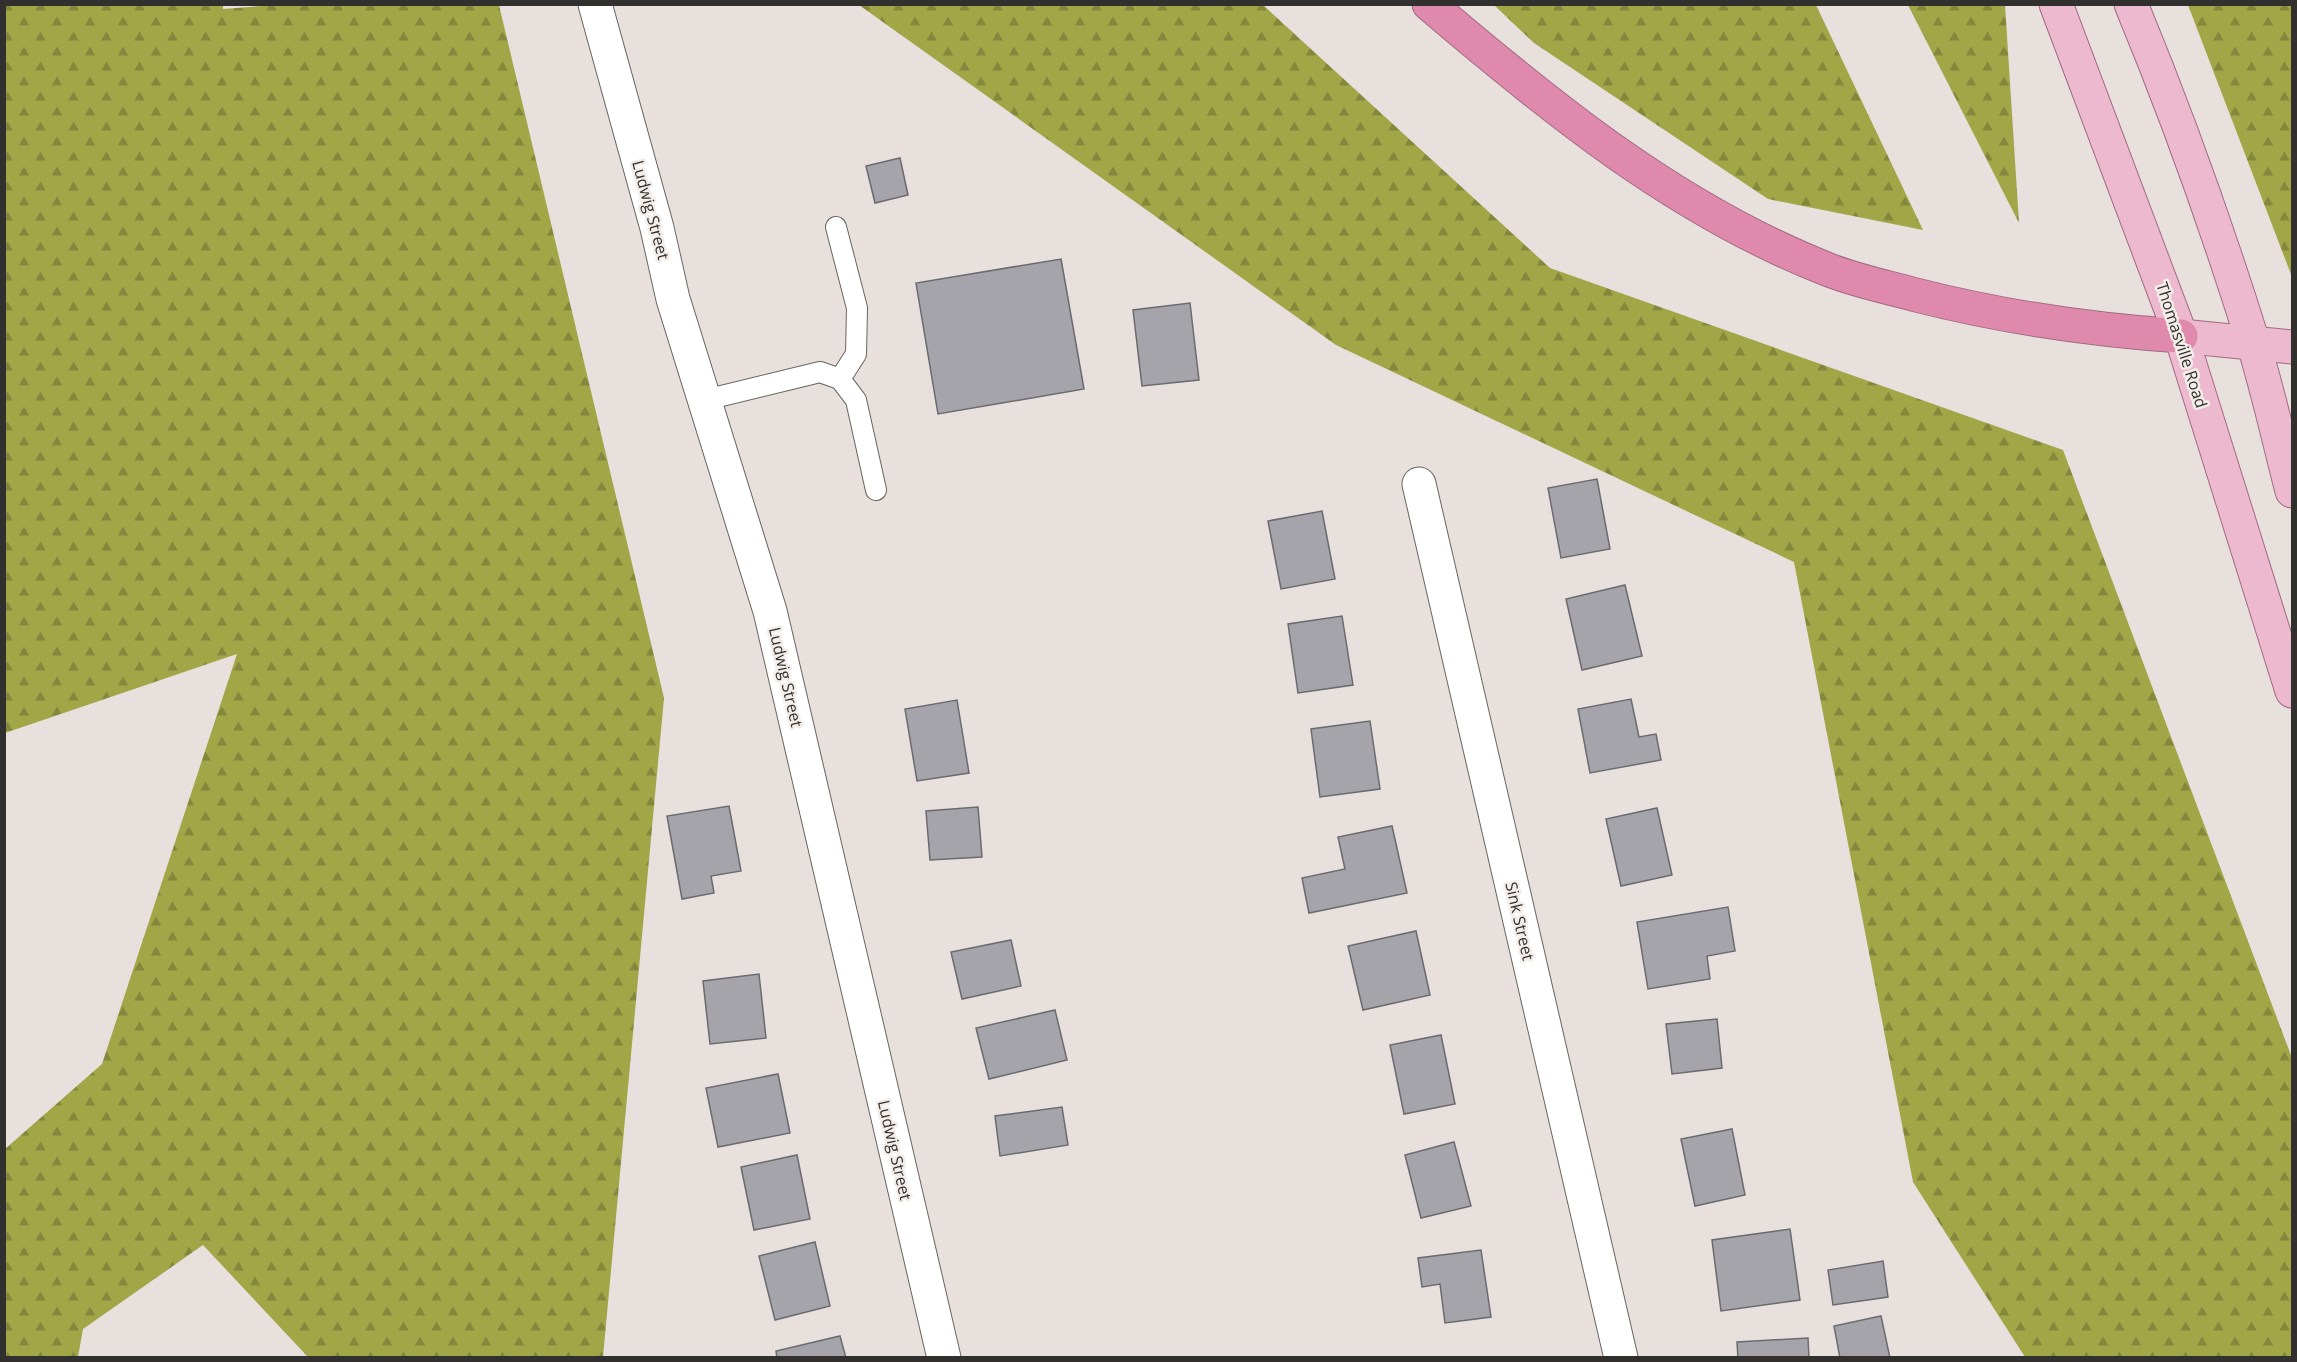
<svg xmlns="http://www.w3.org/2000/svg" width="2297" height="1362" font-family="'Open Sans',sans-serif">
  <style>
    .forest { fill: url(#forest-firs) }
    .building { fill: #a5a4aa; stroke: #6b6a6f; stroke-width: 1.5 }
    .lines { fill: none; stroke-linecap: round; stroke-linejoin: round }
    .service-casing { stroke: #696461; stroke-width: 22 }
    .minor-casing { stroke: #696461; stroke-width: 35 }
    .primary-casing { stroke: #a26a81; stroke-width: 35 }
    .motorway-casing { stroke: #a26a81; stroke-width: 35 }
    .service { stroke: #fff; stroke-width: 20 }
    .minor { stroke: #fff; stroke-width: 33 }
    .primary { stroke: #ecb9ce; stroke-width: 33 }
    .motorway { stroke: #df8aad; stroke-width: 33 }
    .labels { text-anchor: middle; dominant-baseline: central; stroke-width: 5; stroke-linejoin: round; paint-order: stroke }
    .street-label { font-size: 16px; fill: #32302e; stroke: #f4eeea }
  </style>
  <defs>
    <pattern id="forest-firs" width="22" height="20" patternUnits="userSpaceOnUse" patternTransform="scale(1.5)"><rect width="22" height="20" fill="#a1a647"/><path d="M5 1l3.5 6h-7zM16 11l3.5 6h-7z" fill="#84883c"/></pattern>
  </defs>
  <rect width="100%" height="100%" fill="#e7e0dd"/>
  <!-- forest -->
  <g class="forest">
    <path d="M 286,4 L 499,5 L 664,698 L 603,1357 L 308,1357 L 203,1245 L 83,1329 L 78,1357 L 5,1357 L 5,1149 L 102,1064 L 237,654 L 5,733 L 5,5 L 223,5 L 223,9 Z"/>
    <path d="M 859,5 L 1263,5 L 1550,268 L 2063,450 L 2292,1058 L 2292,1357 L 2025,1357 L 1913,1182 L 1794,562 L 1336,345 Z"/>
    <path d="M 1494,5 L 1816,5 L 1923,230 L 1768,199 L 1534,43 Z"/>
    <path d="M 1908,5 L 2005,5 L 2019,223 Z"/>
    <path d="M 2188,5 L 2292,5 L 2292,277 Z"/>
  </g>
  <!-- building -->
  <g class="building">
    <path d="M 900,158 L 908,195 L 875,203 L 866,166 Z"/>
    <path d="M 1061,259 L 1084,389 L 938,414 L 916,283 Z"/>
    <path d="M 1190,303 L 1199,380 L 1142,386 L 1133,310 Z"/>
    <path d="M 1597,479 L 1610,549 L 1561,558 L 1548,488 Z"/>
    <path d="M 1322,511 L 1335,579 L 1281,589 L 1268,521 Z"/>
    <path d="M 1625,585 L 1642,656 L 1582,670 L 1566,599 Z"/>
    <path d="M 1342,616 L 1353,685 L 1298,693 L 1288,624 Z"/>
    <path d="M 1631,699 L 1639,737 L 1656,734 L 1661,760 L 1590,773 L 1578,709 Z"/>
    <path d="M 957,700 L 969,773 L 917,781 L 905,709 Z"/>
    <path d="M 1370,721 L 1380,789 L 1320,797 L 1311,729 Z"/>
    <path d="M 729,806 L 741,871 L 711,876 L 714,893 L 682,899 L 667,816 Z"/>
    <path d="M 978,807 L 982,857 L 930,860 L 926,811 Z"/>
    <path d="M 1657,808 L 1672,875 L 1621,886 L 1606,819 Z"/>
    <path d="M 1392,826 L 1407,893 L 1309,913 L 1302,878 L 1345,869 L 1338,837 Z"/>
    <path d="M 1728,907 L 1735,951 L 1707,956 L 1710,979 L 1648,989 L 1637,922 Z"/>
    <path d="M 1416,931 L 1430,995 L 1363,1010 L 1348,946 Z"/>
    <path d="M 1011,940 L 1021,986 L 962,999 L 951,952 Z"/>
    <path d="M 759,974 L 766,1038 L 710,1044 L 703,981 Z"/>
    <path d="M 1055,1010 L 1067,1060 L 989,1079 L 976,1028 Z"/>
    <path d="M 1717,1019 L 1722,1068 L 1672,1074 L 1666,1024 Z"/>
    <path d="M 1441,1035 L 1455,1104 L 1404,1114 L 1390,1045 Z"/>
    <path d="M 778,1074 L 790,1133 L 718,1147 L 706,1088 Z"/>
    <path d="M 1062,1107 L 1068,1145 L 1000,1156 L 995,1116 Z"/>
    <path d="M 1732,1129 L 1745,1195 L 1695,1206 L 1681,1139 Z"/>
    <path d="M 1454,1142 L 1471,1206 L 1421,1218 L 1405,1155 Z"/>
    <path d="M 797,1155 L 810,1219 L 754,1230 L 741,1167 Z"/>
    <path d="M 1790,1229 L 1800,1300 L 1721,1311 L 1712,1240 Z"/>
    <path d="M 815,1242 L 830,1306 L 775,1320 L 759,1256 Z"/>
    <path d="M 1481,1250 L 1491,1317 L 1445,1323 L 1440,1284 L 1422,1287 L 1418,1258 Z"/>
    <path d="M 1883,1261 L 1888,1297 L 1833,1305 L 1828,1270 Z"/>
    <path d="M 1881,1316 L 1890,1358 L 1840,1358 L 1834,1326 Z"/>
    <path d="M 840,1336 L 846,1358 L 777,1358 L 776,1351 Z"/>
    <path d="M 1808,1338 L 1809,1358 L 1738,1358 L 1737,1342 Z"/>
  </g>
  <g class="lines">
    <defs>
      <g id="service">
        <path d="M 836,227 L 857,308 L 856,354 L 840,379"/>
        <path d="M 705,400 L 820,372 L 840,379 L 856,400 L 876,490"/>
      </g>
      <g id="minor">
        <path d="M 595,4 L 657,228 L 673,299 L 770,611 L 944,1358"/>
        <path d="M 1419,484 L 1621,1358"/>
      </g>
      <g id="primary">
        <path d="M 2056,4 L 2181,336 L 2292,691"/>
        <path d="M 2131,4 C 2177,115 2217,227 2253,342 C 2268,391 2279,441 2292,491"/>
        <path d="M 2181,336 L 2292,347"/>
      </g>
      <path id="motorway" d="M 1429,4 C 1551,108 1678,211 1829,270 C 1857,281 1887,287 1916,295 C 2003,317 2091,330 2181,336"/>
    </defs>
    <!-- service casing -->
    <use href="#service" class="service-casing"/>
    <!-- minor casing -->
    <use href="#minor" class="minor-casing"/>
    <!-- primary casing -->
    <use href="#primary" class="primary-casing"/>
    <!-- motorway casing -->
    <use href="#motorway" class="motorway-casing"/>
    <!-- service -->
    <use href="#service" class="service"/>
    <!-- minor -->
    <use href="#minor" class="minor"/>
    <!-- primary -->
    <use href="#primary" class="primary"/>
    <!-- motorway -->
    <use href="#motorway" class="motorway"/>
  </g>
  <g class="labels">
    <!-- street labels -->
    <g class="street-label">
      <text transform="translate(651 210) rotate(75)">Ludwig Street</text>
      <text transform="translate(2182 345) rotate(72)">Thomasville Road</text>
      <text transform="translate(786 677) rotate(77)">Ludwig Street</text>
      <text transform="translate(1520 921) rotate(77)">Sink Street</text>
      <text transform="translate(895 1150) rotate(77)">Ludwig Street</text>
    </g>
  </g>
  <!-- border -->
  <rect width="2297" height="1362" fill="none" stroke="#32302e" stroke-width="12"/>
</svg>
